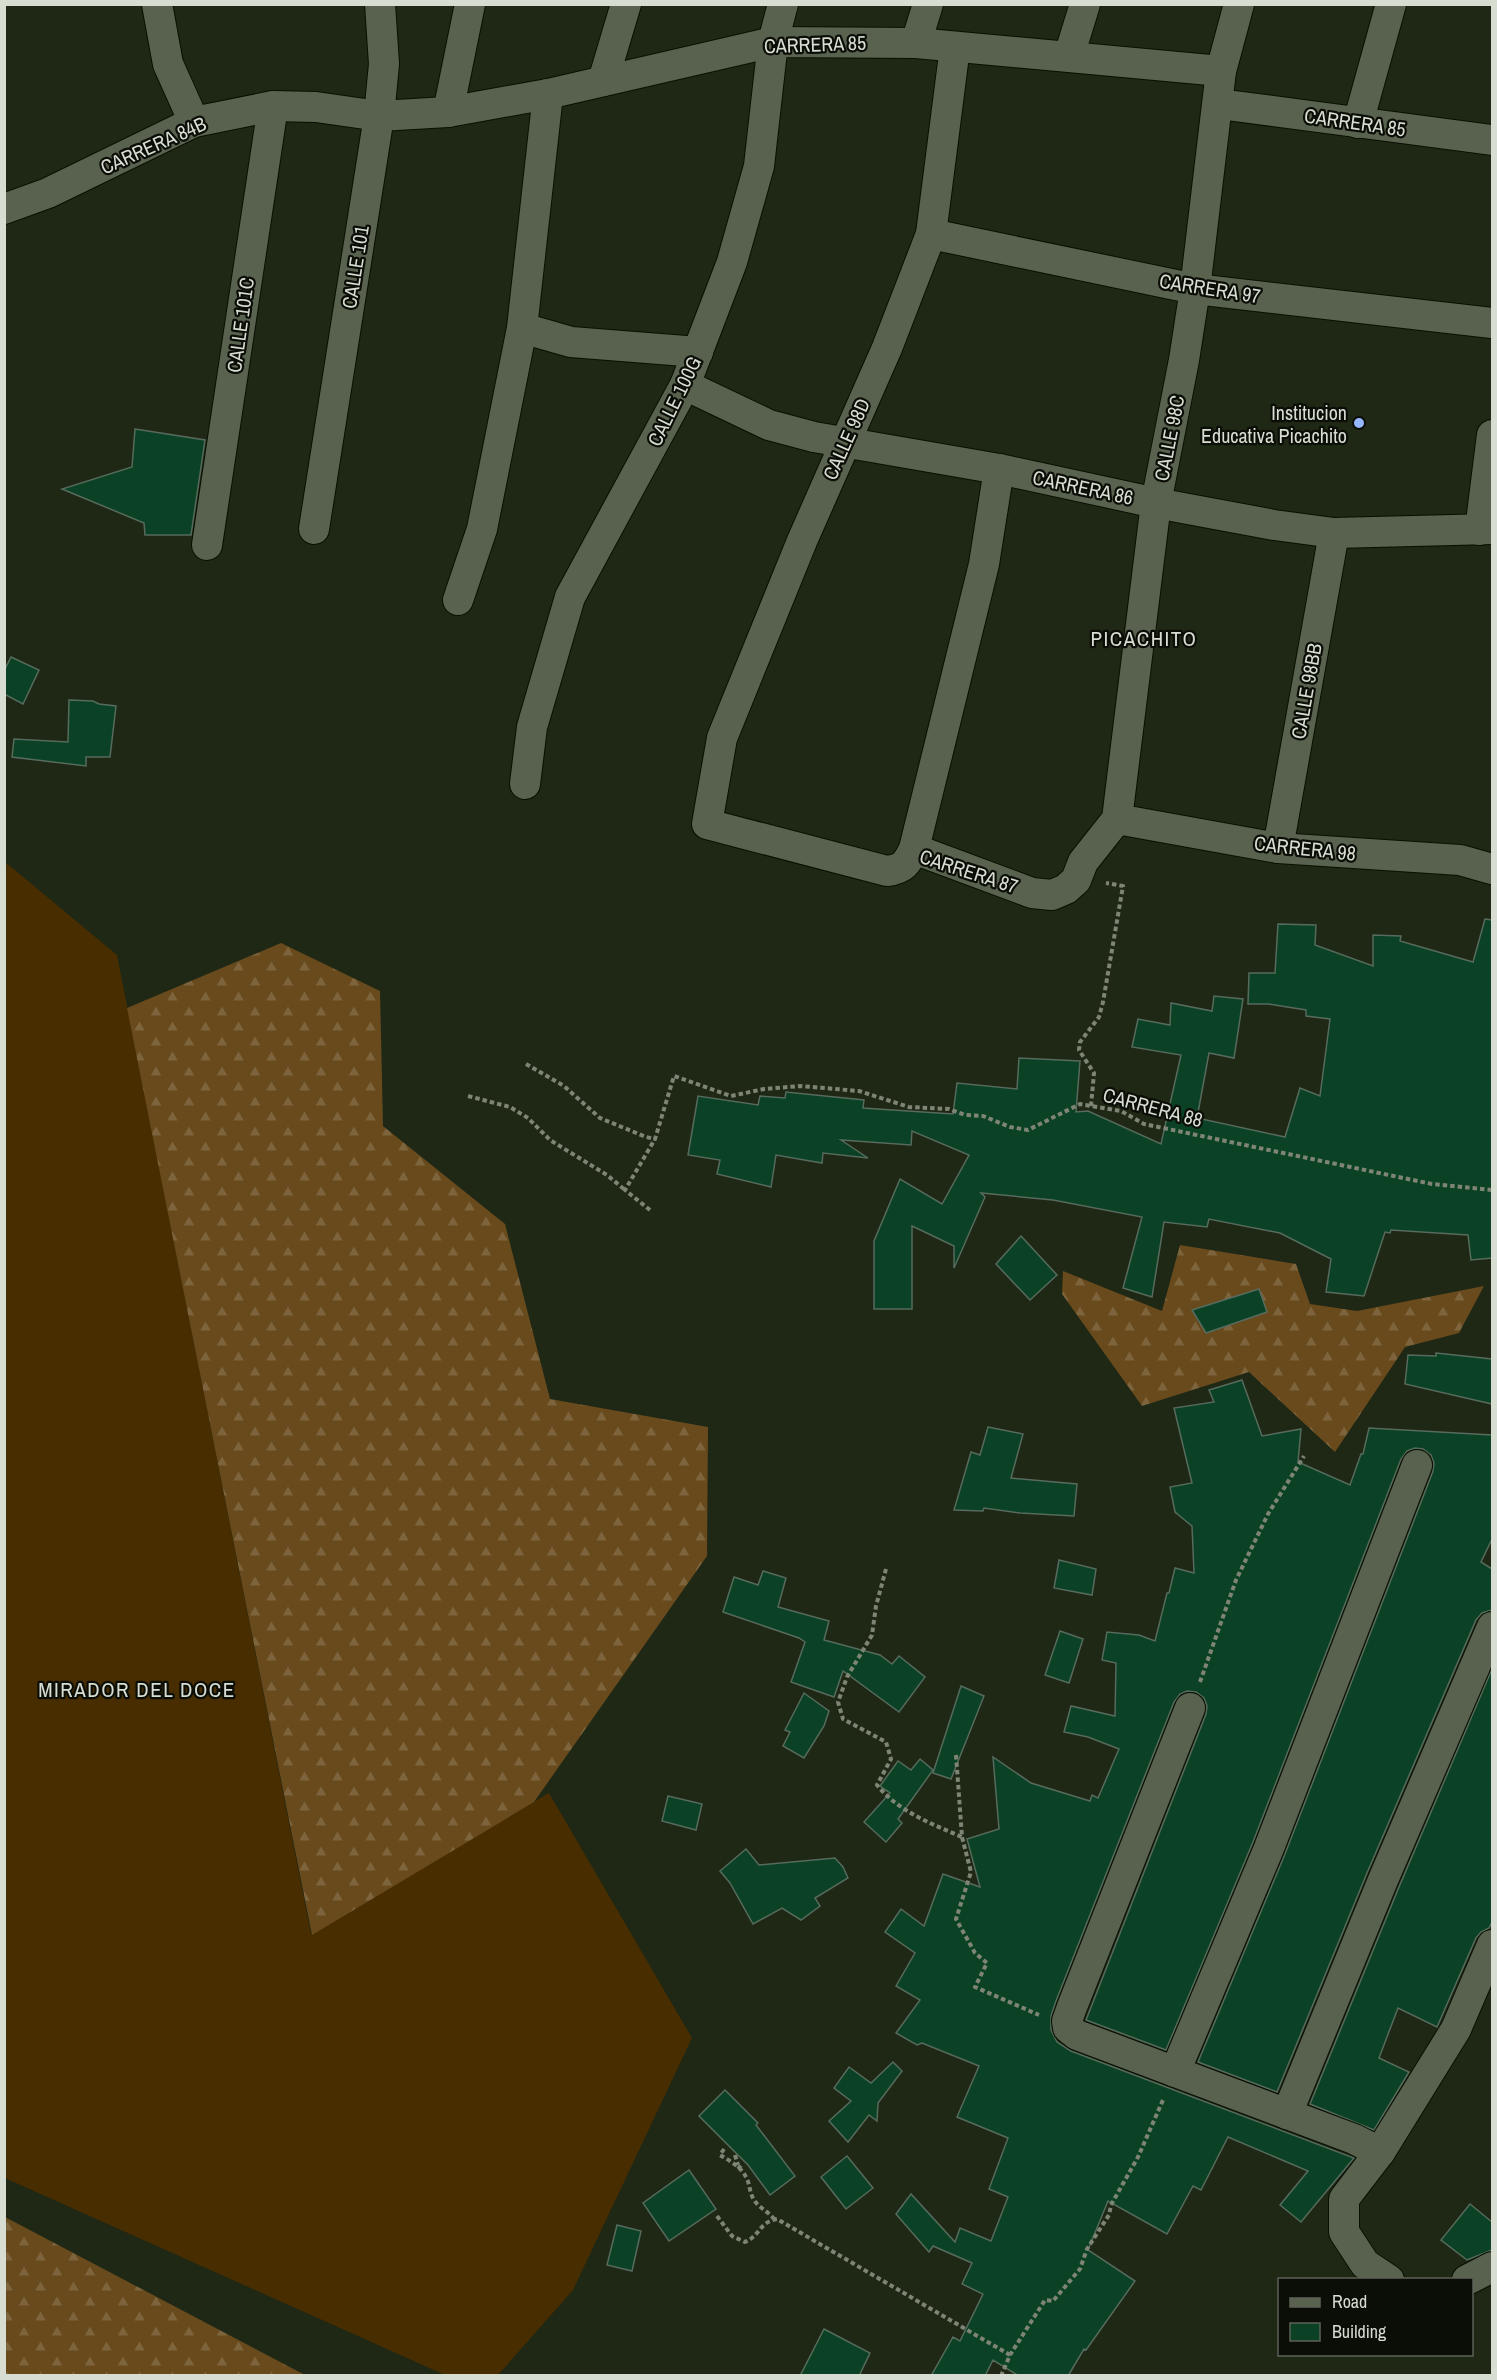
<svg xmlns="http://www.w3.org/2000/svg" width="1497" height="2380" font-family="'Archivo Narrow',sans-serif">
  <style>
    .grass { fill: #482d00 }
    .forest { fill: url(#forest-firs) }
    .building { fill: #0b4125; stroke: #566b5d; stroke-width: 1.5 }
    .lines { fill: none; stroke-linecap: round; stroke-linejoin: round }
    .minor-casing { stroke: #091002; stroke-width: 32 }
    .path { stroke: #7e8576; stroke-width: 4; stroke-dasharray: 4.5 3; stroke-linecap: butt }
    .minor { stroke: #59624e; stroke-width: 30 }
    .poi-dot { fill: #95b7fd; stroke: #0b0e07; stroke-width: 2 }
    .labels { text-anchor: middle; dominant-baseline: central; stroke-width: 4.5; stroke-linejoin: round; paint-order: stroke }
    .street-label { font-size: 20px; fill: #d7ddd1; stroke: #0b0e07 }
    .poi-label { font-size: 20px; fill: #d7ddd1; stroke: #0b0e07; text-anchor: end }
    .neighbourhood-label { font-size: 21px; letter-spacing: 1.5px; fill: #d7ddd1; stroke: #0b0e07 }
  </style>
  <defs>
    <pattern id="forest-firs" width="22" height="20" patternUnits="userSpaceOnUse" patternTransform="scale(1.5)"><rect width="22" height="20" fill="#684a1c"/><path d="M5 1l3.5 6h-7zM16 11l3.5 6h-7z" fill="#7d643c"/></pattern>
  </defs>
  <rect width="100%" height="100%" fill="#1f2715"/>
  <!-- grass -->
  <path class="grass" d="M 4,861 L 117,955 L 311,1934 L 549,1793 L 692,2038 L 573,2290 L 498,2375 L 445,2375 L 7,2179 L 5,2175 Z"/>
  <!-- forest -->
  <g class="forest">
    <path d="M 281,943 L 380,991 L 383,1126 L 505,1224 L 550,1399 L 708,1427 L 707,1556 L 534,1802 L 312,1935 L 127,1008 Z"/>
    <path d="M 1180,1245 L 1296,1264 L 1310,1304 L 1357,1311 L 1484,1286 L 1459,1333 L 1405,1347 L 1335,1452 L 1249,1372 L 1142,1406 L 1062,1294 L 1063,1271 L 1162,1311 Z"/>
    <path d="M 4,2217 L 5,2217 L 305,2375 L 5,2375 Z"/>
  </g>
  <!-- building -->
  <g class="building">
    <path d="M 135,429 L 205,440 L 191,535 L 145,535 L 144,523 L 62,489 L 132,467 Z"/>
    <path d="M 11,657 L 39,670 L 23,704 L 4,694 L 4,671 Z"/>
    <path d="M 69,700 L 93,701 L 99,704 L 116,706 L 110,757 L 86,757 L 86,766 L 12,757 L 14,739 L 68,742 Z"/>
    <path d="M 1485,919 L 1492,920 L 1492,1258 L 1471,1260 L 1468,1235 L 1391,1230 L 1390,1233 L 1385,1232 L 1364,1296 L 1326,1292 L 1331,1259 L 1280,1233 L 1209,1219 L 1207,1227 L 1164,1222 L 1152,1297 L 1123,1288 L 1142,1217 L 1053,1200 L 981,1193 L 985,1197 L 954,1268 L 954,1246 L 912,1226 L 912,1309 L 874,1309 L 874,1241 L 900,1179 L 942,1204 L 969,1155 L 912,1131 L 911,1145 L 841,1140 L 868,1158 L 823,1153 L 822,1163 L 776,1155 L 771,1187 L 717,1174 L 720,1160 L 688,1155 L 698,1096 L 758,1105 L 760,1096 L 785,1098 L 786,1092 L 864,1100 L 863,1108 L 953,1114 L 957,1083 L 1017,1089 L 1019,1058 L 1080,1061 L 1076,1112 L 1088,1111 L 1161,1144 L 1181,1055 L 1132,1047 L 1138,1019 L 1170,1025 L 1171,1003 L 1212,1011 L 1214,996 L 1243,999 L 1234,1058 L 1209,1053 L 1197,1118 L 1285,1137 L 1300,1088 L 1320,1096 L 1330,1019 L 1306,1016 L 1306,1010 L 1268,1004 L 1248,1004 L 1249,973 L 1275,973 L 1278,924 L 1316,925 L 1315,945 L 1373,966 L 1373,935 L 1401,936 L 1400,941 L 1473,962 Z"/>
    <path d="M 1021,1236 L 1057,1275 L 1030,1300 L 996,1264 Z"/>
    <path d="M 1259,1289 L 1267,1312 L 1206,1333 L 1192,1310 Z"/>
    <path d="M 1436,1353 L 1492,1359 L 1492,1404 L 1405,1384 L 1408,1355 L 1436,1356 Z"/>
    <path d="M 1242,1380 L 1262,1436 L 1301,1429 L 1298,1462 L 1350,1485 L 1361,1454 L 1363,1454 L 1369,1428 L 1492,1435 L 1492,1539 L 1481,1562 L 1492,1569 L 1492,1610 L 1482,1613 L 1476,1620 L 1367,1873 L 1277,2092 L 1198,2062 L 1285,1854 L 1433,1471 L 1434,1463 L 1431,1455 L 1423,1449 L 1415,1448 L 1407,1451 L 1401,1459 L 1253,1842 L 1166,2050 L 1086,2020 L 1206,1714 L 1207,1706 L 1204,1698 L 1196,1692 L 1187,1691 L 1180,1694 L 1174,1702 L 1056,2001 L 1051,2016 L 1051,2030 L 1057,2042 L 1071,2051 L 1354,2158 L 1301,2222 L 1280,2205 L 1308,2171 L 1228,2137 L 1201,2190 L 1193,2186 L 1167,2234 L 1108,2201 L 1088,2250 L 1135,2281 L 1086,2350 L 1084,2349 L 1068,2376 L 1019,2376 L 993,2360 L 985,2376 L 931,2376 L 953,2337 L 960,2341 L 983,2294 L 962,2284 L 972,2263 L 933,2246 L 929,2252 L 896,2214 L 911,2194 L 955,2242 L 960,2228 L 991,2241 L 1008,2197 L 989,2189 L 1008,2138 L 957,2117 L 979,2066 L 922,2043 L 917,2045 L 896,2033 L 920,2000 L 896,1986 L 915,1953 L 885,1932 L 901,1909 L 924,1926 L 943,1874 L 980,1887 L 967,1839 L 999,1829 L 993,1757 L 1031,1783 L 1090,1801 L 1092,1795 L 1098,1798 L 1119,1749 L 1088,1737 L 1064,1732 L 1071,1706 L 1115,1716 L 1116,1663 L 1102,1660 L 1107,1632 L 1139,1635 L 1155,1641 L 1167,1593 L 1169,1593 L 1175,1568 L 1194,1573 L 1192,1526 L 1175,1512 L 1170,1487 L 1192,1483 L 1174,1408 L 1214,1402 L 1209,1390 Z"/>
    <path d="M 988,1427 L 1023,1434 L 1011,1478 L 1077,1484 L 1074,1516 L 1020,1513 L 984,1508 L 983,1511 L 954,1510 L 971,1452 L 980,1455 Z"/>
    <path d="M 1059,1560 L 1096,1569 L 1092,1595 L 1054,1588 Z"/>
    <path d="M 763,1571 L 786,1578 L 778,1607 L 829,1621 L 824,1640 L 880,1655 L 892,1664 L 899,1656 L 925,1677 L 899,1712 L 843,1671 L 834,1697 L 791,1682 L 805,1642 L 799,1638 L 723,1612 L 734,1577 L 758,1585 Z"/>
    <path d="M 1060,1631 L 1083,1639 L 1069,1683 L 1045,1675 Z"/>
    <path d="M 1492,1669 L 1492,1922 L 1489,1928 L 1481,1932 L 1476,1938 L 1437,2027 L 1398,2008 L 1379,2058 L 1409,2072 L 1374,2130 L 1310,2104 L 1399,1887 Z"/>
    <path d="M 961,1686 L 984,1696 L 951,1779 L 933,1773 Z"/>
    <path d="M 804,1693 L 829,1711 L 824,1726 L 804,1758 L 783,1746 L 790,1732 L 785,1730 Z"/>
    <path d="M 920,1759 L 933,1770 L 898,1819 L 902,1823 L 886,1842 L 864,1822 L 890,1793 L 880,1786 L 898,1761 L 911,1770 Z"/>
    <path d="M 668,1796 L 702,1804 L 696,1830 L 662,1821 Z"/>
    <path d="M 746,1849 L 759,1865 L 835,1858 L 843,1867 L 848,1878 L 815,1898 L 820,1906 L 801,1920 L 782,1908 L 753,1924 L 730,1883 L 720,1871 Z"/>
    <path d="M 893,2062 L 902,2071 L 878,2103 L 877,2121 L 869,2115 L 848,2142 L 829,2121 L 851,2101 L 834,2088 L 849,2067 L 871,2083 Z"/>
    <path d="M 725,2090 L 758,2123 L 756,2125 L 795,2176 L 770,2195 L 748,2165 L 699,2116 Z"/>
    <path d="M 847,2156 L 873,2188 L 846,2209 L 821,2177 Z"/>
    <path d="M 689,2170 L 716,2209 L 669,2241 L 643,2203 Z"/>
    <path d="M 1470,2204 L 1492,2222 L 1492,2250 L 1467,2260 L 1441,2240 Z"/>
    <path d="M 617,2225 L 641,2231 L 632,2271 L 607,2265 Z"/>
    <path d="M 824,2329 L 870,2353 L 859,2376 L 800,2376 Z"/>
  </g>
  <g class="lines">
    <defs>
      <g id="minor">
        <path d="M 157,4 L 168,64 L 194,122"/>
        <path d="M 916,43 L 928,4"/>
        <path d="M 955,47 L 931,234 L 887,348 L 802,541 L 722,738 L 707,824 L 887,871 C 904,869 907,863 914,849 L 1032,893 L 1052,895 L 1066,889 L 1076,880 L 1083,862 L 1117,819 L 1156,503 L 1184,360 L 1195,289 L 1221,71 L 1239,4"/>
        <path d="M 1069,56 L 1085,4"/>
        <path d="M 603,81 L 626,4"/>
        <path d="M 1219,104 L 1492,140"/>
        <path d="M 448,112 L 470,4"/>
        <path d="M 1358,123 L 1391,4"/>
        <path d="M 4,209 L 48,193 L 194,122 L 273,106 L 316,107 L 379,116 L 448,112 L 548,94 L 773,42 L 916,43 L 1221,71"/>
        <path d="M 931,234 L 1195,289 L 1492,323"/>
        <path d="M 522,328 L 571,342 L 698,352"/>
        <path d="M 685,385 L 769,425 L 814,437 L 999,469 L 1156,503 L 1274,525 L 1334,533 L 1492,529"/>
        <path d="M 314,529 L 379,116 L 384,64 L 380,4"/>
        <path d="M 1480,530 L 1492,435"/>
        <path d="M 207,545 L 273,106"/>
        <path d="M 458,600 L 482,529 L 522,328 L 548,94"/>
        <path d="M 525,784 L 532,727 L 570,597 L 685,385 L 732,262 L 759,166 L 773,42 L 783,4"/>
        <path d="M 1117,819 L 1278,848 L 1460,860 L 1492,869"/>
        <path d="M 1278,848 L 1334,533"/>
        <path d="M 914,849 L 984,564 L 999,469"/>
        <path d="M 1190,1708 L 1072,2007 L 1067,2021 L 1068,2028 L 1077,2035 L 1354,2139 L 1380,2152 L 1344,2199 L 1344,2232 L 1365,2264 L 1389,2280"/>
        <path d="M 1175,2072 L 1269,1848 L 1417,1465"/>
        <path d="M 1287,2114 L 1383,1880 L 1492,1627"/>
        <path d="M 1380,2152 L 1456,2029 L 1492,1945"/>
        <path d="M 1467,2280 L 1492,2267"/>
      </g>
    </defs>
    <!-- minor casing -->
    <use href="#minor" class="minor-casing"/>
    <!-- path -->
    <g class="path">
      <path d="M 526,1064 L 564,1086 L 600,1118 L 646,1137 L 655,1139 L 674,1076 L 731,1096 L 764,1089 L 800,1086 L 859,1091 L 909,1107 L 949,1109 L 965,1115 L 983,1116 L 1010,1127 L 1028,1130 L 1080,1104 L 1121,1111 L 1144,1124 L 1432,1184 L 1492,1190"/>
      <path d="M 468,1096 L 510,1107 L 528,1118 L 550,1140 L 607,1175 L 625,1190"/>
      <path d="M 1091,1106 L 1094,1073 L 1079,1050 L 1080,1042 L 1099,1017 L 1103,1002 L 1123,886 L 1106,883"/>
      <path d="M 650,1210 L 625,1190 L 655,1139"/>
      <path d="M 886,1569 L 876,1606 L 872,1635 L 847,1677 L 838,1702 L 843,1719 L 886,1742 L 891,1759 L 877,1785 C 899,1812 932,1824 962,1837"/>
      <path d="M 1200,1682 L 1236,1580 L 1268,1514 L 1304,1456"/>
      <path d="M 956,1755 L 962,1837 L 971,1872 L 956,1919 L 975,1953 L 987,1963 L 975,1987 L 1039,2015"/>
      <path d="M 724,2149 L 720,2155 C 729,2160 741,2167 746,2177 C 750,2183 749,2192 754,2200 C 759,2208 768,2211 774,2219"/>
      <path d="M 735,2155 L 738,2165"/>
      <path d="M 738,2169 L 742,2164"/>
      <path d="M 717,2216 L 732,2236 L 745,2242 C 760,2236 759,2222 777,2219 L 1010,2355"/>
      <path d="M 1001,2376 L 1010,2355 L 1045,2300 L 1053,2301 L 1080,2269 L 1087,2249 L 1109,2215 L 1111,2205 L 1138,2157 L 1163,2100"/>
    </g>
    <!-- minor -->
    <use href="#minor" class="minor"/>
  </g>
  <!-- markers -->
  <circle class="poi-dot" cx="1359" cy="423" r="6"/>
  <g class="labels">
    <!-- street labels -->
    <g class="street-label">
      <text transform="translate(815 44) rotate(-2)">CARRERA 85</text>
      <text transform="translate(1355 122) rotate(8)">CARRERA 85</text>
      <text transform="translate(153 145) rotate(-24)">CARRERA 84B</text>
      <text transform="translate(355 267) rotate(-81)">CALLE 101</text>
      <text transform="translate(1210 288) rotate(9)">CARRERA 97</text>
      <text transform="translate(240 325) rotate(-82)">CALLE 101C</text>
      <text transform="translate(674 401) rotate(-64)">CALLE 100G</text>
      <text transform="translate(1169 438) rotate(-79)">CALLE 98C</text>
      <text transform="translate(846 439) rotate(-66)">CALLE 98D</text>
      <text transform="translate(1083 487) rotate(12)">CARRERA 86</text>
      <text transform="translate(1306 691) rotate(-80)">CALLE 98BB</text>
      <text transform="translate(1305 848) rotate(6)">CARRERA 98</text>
      <text transform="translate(969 871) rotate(18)">CARRERA 87</text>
      <text transform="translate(1153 1107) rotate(15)">CARRERA 88</text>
    </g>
    <!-- poi labels -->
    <g class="poi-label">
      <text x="1347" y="412">Institucion<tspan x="1347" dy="23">Educativa Picachito</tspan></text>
    </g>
    <!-- neighbourhood labels -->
    <g class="neighbourhood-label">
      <text x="1144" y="638">PICACHITO</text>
      <text x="137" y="1689">MIRADOR DEL DOCE</text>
    </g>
  </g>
  <!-- border -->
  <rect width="1497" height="2380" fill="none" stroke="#d7ddd1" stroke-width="12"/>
  <!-- legend -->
  <rect x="1278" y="2278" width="195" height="78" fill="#0b0e07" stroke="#5d6158" stroke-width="1.5"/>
  <rect x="1290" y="2298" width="30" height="9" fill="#59624e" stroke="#5d6158" stroke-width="1.5"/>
  <text x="1332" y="2308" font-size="18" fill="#d7ddd1">Road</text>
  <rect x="1290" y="2323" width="30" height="18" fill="#0b4125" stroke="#5d6158" stroke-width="1.5"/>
  <text x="1332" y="2338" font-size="18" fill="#d7ddd1">Building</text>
</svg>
